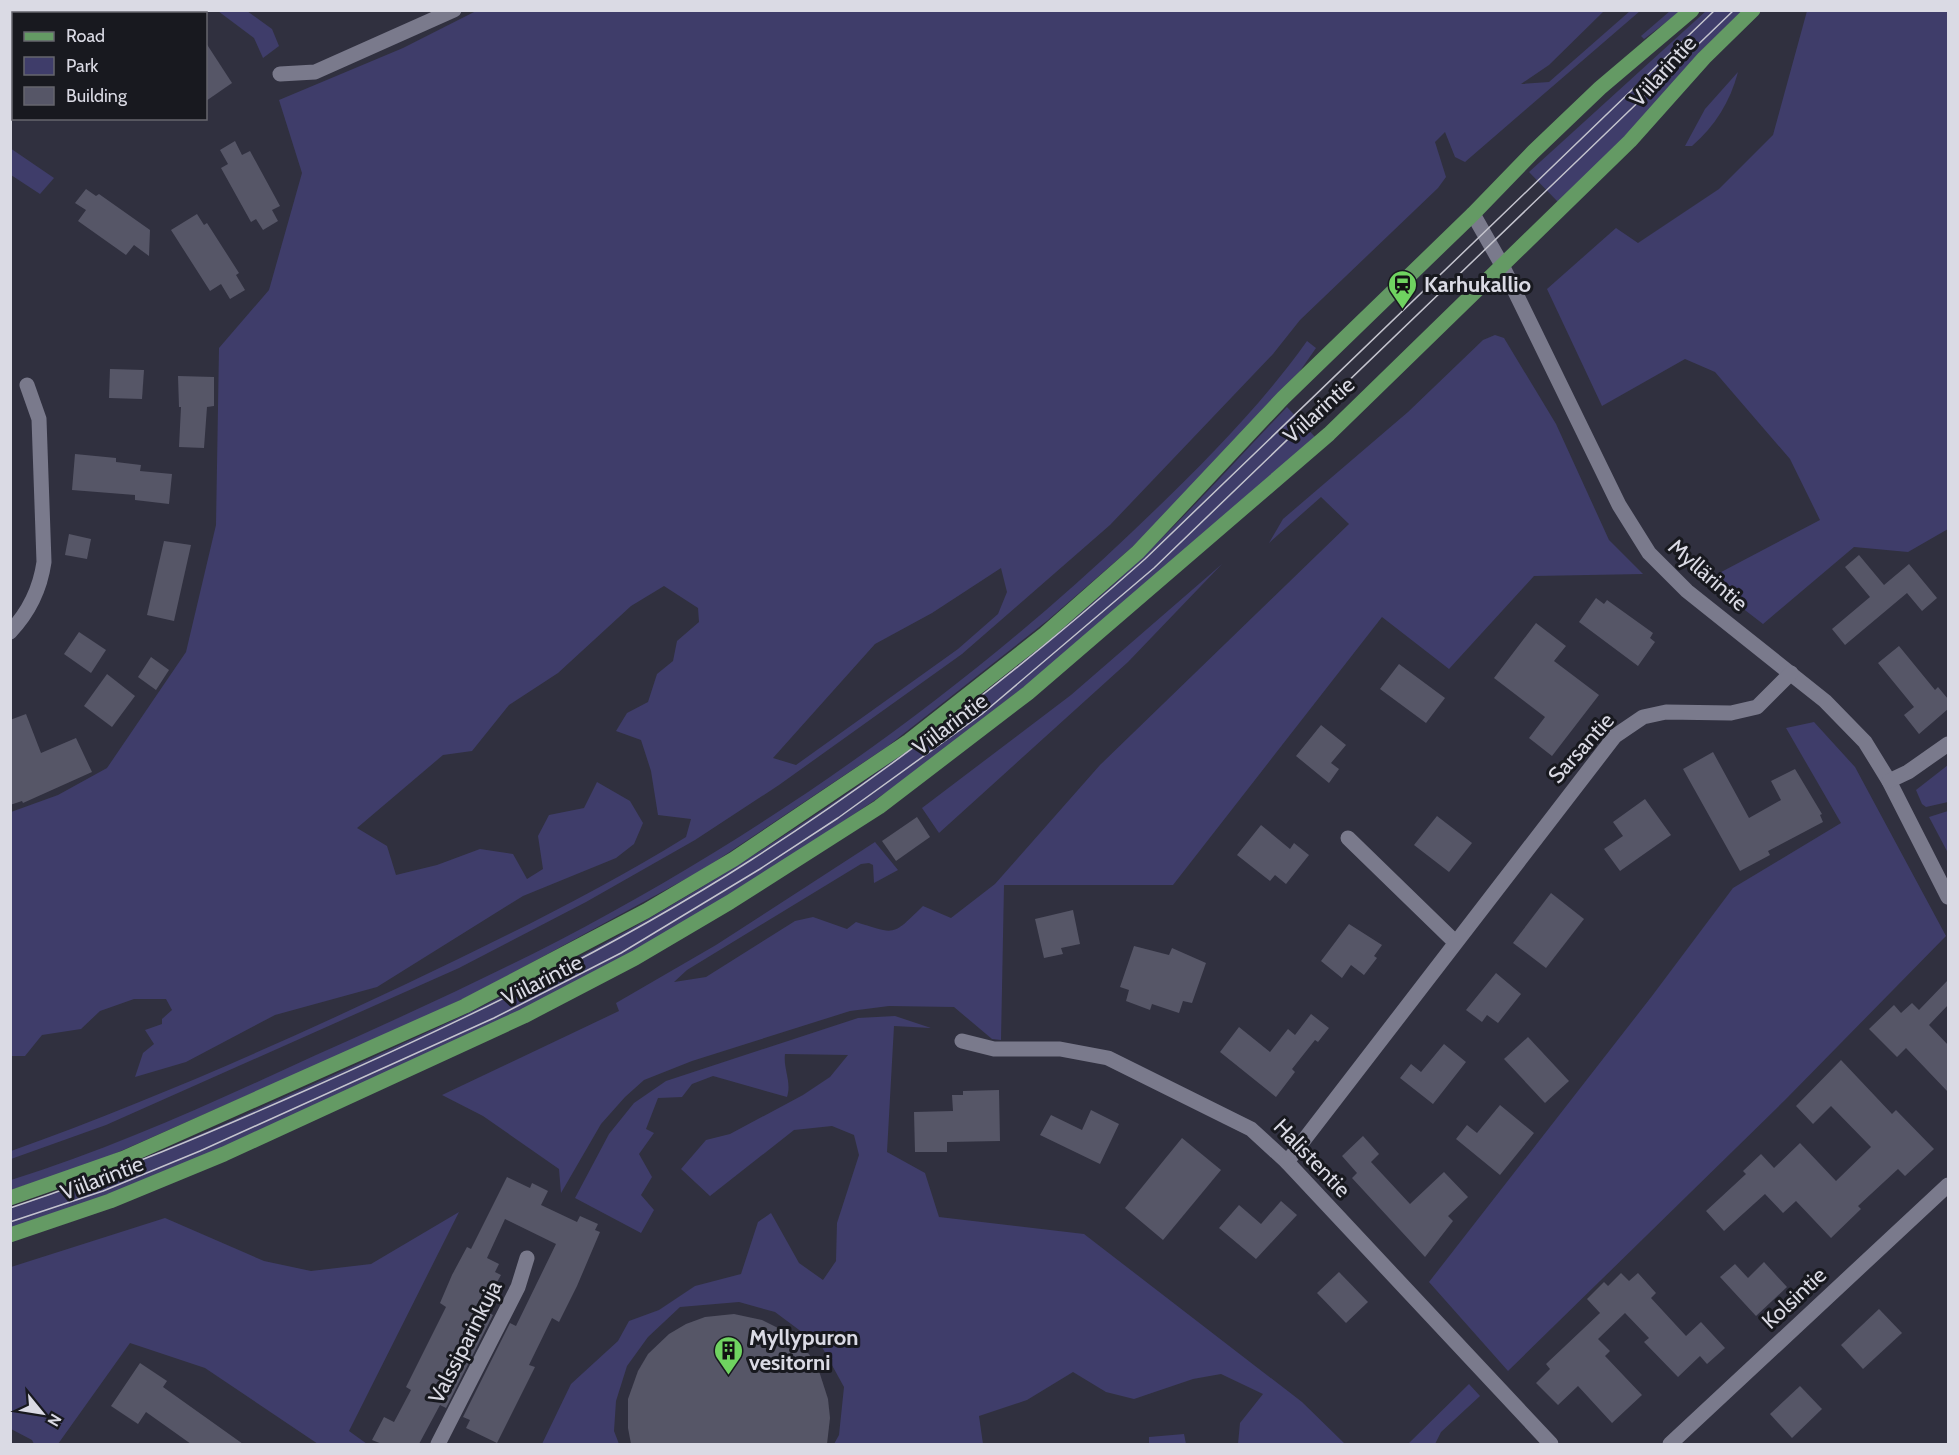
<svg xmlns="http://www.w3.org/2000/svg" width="1959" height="1455" font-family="Cabin,sans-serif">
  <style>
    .green { fill: #3f3d6a; fill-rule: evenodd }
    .building { fill: #565667 }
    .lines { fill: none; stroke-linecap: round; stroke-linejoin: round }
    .minor { stroke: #7a7a8c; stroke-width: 15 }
    .major { stroke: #649a64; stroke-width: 15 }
    .tram { stroke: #c4c4ce; stroke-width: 1.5 }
    .labels { text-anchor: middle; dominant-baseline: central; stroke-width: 6; stroke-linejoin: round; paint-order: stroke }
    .street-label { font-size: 22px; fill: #dadae4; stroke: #18191f }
    .poi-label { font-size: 22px; font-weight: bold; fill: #dadae4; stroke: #18191f; text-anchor: start }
  </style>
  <rect width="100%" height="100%" fill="#30303f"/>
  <!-- green -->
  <g class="green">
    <path d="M 218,11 L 247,11 L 272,29 L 279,46 L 263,58 L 254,38 Z"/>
    <path d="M 476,11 L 1604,11 L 1549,65 L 1521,84 L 1549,82 L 1630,11 L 1640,11 L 1465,162 L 1455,157 L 1445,132 L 1435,142 L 1446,177 L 1438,188 L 1300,320 L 1273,354 L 1110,525 L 962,654 L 779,785 L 695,840 L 586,902 L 459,968 L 106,1125 L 11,1159 L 11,1151 C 145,1103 275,1046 404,985 C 500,939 596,893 686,837 L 691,819 L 658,815 L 651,771 L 641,740 L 616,731 L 627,713 L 648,702 L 657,674 L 673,661 L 677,641 L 699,622 L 698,608 L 664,586 L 631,606 L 558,673 L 509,705 L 472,751 L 443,755 L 357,828 L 387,846 L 396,875 L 437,865 L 480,849 L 513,854 L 527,879 L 543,869 L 538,836 L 549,815 L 584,808 L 597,782 L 630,801 L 643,823 L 634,844 L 616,858 L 523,896 L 377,987 L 275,1015 L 186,1062 L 135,1077 L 143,1053 L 154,1044 L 145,1030 L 162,1024 L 162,1019 L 172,1010 L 166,999 L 134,999 L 100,1011 L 81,1029 L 42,1035 L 25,1056 L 11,1056 L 11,812 L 58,795 L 107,768 L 186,652 L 216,525 L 219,348 L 269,290 L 302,173 L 279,100 L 403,48 ZM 1001,568 L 1007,592 L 998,614 L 958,649 L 796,765 L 773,758 L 875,644 L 932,613 Z"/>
    <path d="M 1670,11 L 1681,11 L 1644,39 L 1641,36 Z"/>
    <path d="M 1706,11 L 1743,11 L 1700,52 L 1626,137 L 1558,202 L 1529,172 Z"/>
    <path d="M 1807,11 L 1948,11 L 1948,529 L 1908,552 L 1854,547 L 1763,624 L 1706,580 L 1820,520 L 1790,459 L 1715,372 L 1685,359 L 1602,406 L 1547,289 L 1616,228 L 1638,243 L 1719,189 L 1773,135 Z"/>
    <path d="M 1738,72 C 1730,102 1715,126 1692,146 L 1685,146 L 1705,109 Z"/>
    <path d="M 10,148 L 54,178 L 40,194 L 11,175 Z"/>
    <path d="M 1495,335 L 1504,338 L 1556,424 L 1609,540 L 1643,574 L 1534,576 L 1449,669 L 1382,617 L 1173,885 L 1004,885 L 1001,1040 L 992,1039 L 954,1007 L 889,1006 L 850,1011 L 692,1061 L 644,1080 L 625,1097 L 601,1124 L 561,1193 L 559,1169 L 483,1116 L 442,1095 L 619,1011 L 616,1003 L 716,945 L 875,842 L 898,870 L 874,883 L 873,865 L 869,863 L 861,864 L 687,970 L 674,982 L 706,977 L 795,921 L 813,917 L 847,929 L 856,922 C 897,935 892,936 923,906 L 951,918 L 995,884 L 1100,765 L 1349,524 L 1321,497 L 1269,543 L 1283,519 L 1408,412 L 1483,340 Z"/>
    <path d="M 1307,341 L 1316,348 L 1300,371 L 1138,542 L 1048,620 L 888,746 L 704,869 L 483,989 L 419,1020 L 98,1161 L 11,1190 L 11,1180 C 116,1147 216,1101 316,1055 C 397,1019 478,982 558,941 C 764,834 964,692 1132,532 C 1194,473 1258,410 1307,341 Z"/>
    <path d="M 1287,407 L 1315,437 L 1055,663 L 897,785 L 791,857 L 631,955 L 510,1018 L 160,1176 L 11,1230 L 11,1207 C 120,1172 224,1124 329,1077 C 427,1033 524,989 618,936 C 795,837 964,718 1116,582 C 1176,527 1231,466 1287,407 Z"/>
    <path d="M 1222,564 L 1128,662 L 939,833 L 922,808 L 1071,695 Z"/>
    <path d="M 1814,722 L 1855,767 L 1946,936 L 1785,1100 L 1508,1371 L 1429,1282 L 1652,996 L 1733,888 L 1841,823 L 1786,728 Z"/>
    <path d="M 1948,765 L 1948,802 L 1926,807 L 1922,804 L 1916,790 Z"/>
    <path d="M 1948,811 L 1948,853 L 1929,817 Z"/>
    <path d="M 895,1016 L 931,1028 L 894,1026 L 887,1152 L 925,1173 L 939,1217 L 1084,1234 L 1302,1402 L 1345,1444 L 1238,1444 L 1240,1423 L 1263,1394 L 1221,1374 L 1193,1379 L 1134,1399 L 1106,1392 L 1073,1372 L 1027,1400 L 979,1416 L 983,1444 L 834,1444 L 839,1435 L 844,1387 L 822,1347 L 775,1312 L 739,1302 L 680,1307 L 648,1337 L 627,1366 L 616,1401 L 614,1431 L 619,1444 L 542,1444 L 571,1384 L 618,1341 L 629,1321 L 659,1310 L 695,1286 L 741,1274 L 758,1222 L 771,1213 L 799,1263 L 823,1280 L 836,1261 L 837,1223 L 859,1155 L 854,1135 L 832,1126 L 794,1130 L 710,1196 L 681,1169 L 706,1140 L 730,1134 L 803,1095 L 830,1077 L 848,1055 L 785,1054 C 783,1069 792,1082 787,1097 L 713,1076 L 692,1084 L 682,1097 L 658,1098 L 646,1129 L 654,1133 L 639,1154 L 652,1177 L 641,1195 L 654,1210 L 641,1233 L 575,1198 L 609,1134 L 634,1103 L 666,1081 L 858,1018 Z"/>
    <path d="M 459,1212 L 349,1431 L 367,1444 L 318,1444 L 205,1368 L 130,1343 L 58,1444 L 34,1444 L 32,1440 L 11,1429 L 11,1267 L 165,1218 L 264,1261 L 311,1271 L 371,1264 Z"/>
    <path d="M 1469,1384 L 1480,1396 L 1441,1432 L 1435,1444 L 1408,1444 Z"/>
    <path d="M 1184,1434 L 1186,1444 L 1149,1444 L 1149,1437 Z"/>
  </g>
  <!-- building -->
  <g class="building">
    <path d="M 206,43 L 232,83 L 206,101 Z"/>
    <path d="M 235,141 L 242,155 L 250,151 L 280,206 L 272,210 L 278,221 L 263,230 L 256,219 L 251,222 L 221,168 L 228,164 L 220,150 Z"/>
    <path d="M 86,189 L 96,196 L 99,194 L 150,230 L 149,256 L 134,245 L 126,255 L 78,221 L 86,210 L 75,203 Z"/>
    <path d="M 197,214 L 204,225 L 207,223 L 239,273 L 236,275 L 245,290 L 230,299 L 221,284 L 210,291 L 171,230 Z"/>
    <path d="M 110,369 L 144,370 L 142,399 L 109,398 Z"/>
    <path d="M 178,376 L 214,377 L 214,406 L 207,407 L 204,448 L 179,447 L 181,407 L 179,407 Z"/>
    <path d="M 75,454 L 116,458 L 116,462 L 141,465 L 140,471 L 172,474 L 169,504 L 135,500 L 135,495 L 72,490 Z"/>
    <path d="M 69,534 L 91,539 L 87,559 L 65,555 Z"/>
    <path d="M 164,541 L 191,545 L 174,621 L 147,615 Z"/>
    <path d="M 1859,555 L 1884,585 L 1909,564 L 1937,598 L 1922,611 L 1907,593 L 1845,645 L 1832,629 L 1870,597 L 1845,567 Z"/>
    <path d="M 1596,598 L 1604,604 L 1607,600 L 1653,633 L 1650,638 L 1655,642 L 1638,666 L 1579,622 Z"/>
    <path d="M 1536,623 L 1566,646 L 1554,661 L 1599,695 L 1552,756 L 1529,738 L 1545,717 L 1494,678 Z"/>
    <path d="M 79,632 L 106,650 L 91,673 L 64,654 Z"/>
    <path d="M 1899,646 L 1935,690 L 1938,687 L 1948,699 L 1948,709 L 1919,734 L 1904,715 L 1914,707 L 1878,663 Z"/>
    <path d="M 151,657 L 169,670 L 156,690 L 138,677 Z"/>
    <path d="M 1399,664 L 1445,698 L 1426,723 L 1380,689 Z"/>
    <path d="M 107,674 L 135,696 L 112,727 L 84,706 Z"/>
    <path d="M 26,714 L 41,753 L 76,738 L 92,772 L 23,803 L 22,801 L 10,805 L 10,720 Z"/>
    <path d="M 1321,725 L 1346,745 L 1331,763 L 1339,769 L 1329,783 L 1296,756 Z"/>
    <path d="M 1713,752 L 1749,818 L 1781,800 L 1771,781 L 1795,769 L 1822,814 L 1820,815 L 1823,822 L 1768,851 L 1770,855 L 1740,871 L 1683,769 Z"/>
    <path d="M 1645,799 L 1671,835 L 1620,871 L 1604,849 L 1623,836 L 1613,822 Z"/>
    <path d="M 1437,816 L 1472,843 L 1449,872 L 1414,845 Z"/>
    <path d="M 917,817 L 930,837 L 896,861 L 882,841 Z"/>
    <path d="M 1261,825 L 1290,849 L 1294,843 L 1309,855 L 1286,884 L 1275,875 L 1270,881 L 1237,855 Z"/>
    <path d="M 1551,893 L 1584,919 L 1546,968 L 1513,943 Z"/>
    <path d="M 1073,910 L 1080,944 L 1061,948 L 1063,954 L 1044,958 L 1035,919 Z"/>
    <path d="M 1349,924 L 1382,945 L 1374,956 L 1377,958 L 1364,975 L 1351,965 L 1342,978 L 1321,961 Z"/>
    <path d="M 1134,946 L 1169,955 L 1172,948 L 1206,963 L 1192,1003 L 1183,1001 L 1179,1013 L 1152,1004 L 1150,1010 L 1126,1001 L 1129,990 L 1120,987 Z"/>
    <path d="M 1496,973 L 1521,994 L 1498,1023 L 1487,1015 L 1482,1022 L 1466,1010 Z"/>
    <path d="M 1948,980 L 1948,1005 L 1929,1025 L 1948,1045 L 1948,1092 L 1906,1048 L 1897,1057 L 1869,1029 L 1894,1005 L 1901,1013 L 1912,1003 L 1919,1010 Z"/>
    <path d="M 1311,1014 L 1329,1028 L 1318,1042 L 1315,1040 L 1292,1069 L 1295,1072 L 1276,1097 L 1220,1052 L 1239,1027 L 1270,1052 L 1288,1029 L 1295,1035 Z"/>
    <path d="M 1528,1037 L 1569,1081 L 1545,1103 L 1504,1059 Z"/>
    <path d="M 1444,1044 L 1466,1062 L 1433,1104 L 1400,1078 L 1411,1064 L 1421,1072 Z"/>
    <path d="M 1841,1060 L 1892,1114 L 1896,1110 L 1934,1149 L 1905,1176 L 1898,1169 L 1858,1206 L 1861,1209 L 1831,1238 L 1796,1201 L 1783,1213 L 1765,1194 L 1724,1231 L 1706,1211 L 1746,1174 L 1743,1171 L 1761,1154 L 1774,1168 L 1800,1143 L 1836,1181 L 1871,1147 L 1831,1106 L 1813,1124 L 1796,1106 Z"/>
    <path d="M 999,1090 L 1000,1141 L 947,1142 L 947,1152 L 915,1152 L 914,1112 L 953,1111 L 952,1095 L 963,1095 L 963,1091 Z"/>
    <path d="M 1500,1105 L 1534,1133 L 1500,1175 L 1456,1139 L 1467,1125 L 1477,1133 Z"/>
    <path d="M 1091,1110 L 1119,1124 L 1100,1164 L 1040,1135 L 1051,1115 L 1082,1130 Z"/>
    <path d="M 1363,1136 L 1379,1154 L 1371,1162 L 1410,1204 L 1444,1172 L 1468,1197 L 1448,1216 L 1453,1221 L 1425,1257 L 1352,1178 L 1357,1173 L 1342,1156 Z"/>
    <path d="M 1182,1138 L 1221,1170 L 1163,1240 L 1125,1208 Z"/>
    <path d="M 507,1177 L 530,1188 L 532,1183 L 548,1191 L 541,1205 L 577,1222 L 580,1216 L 598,1224 L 595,1230 L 600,1232 L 577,1286 L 559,1322 L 552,1318 L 529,1365 L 535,1367 L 497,1443 L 466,1428 L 470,1420 L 463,1417 L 510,1323 L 516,1326 L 556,1244 L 505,1219 L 487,1258 L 499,1264 L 495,1272 L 501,1275 L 482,1309 L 493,1315 L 446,1408 L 440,1405 L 419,1444 L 382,1444 L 372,1440 L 384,1417 L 394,1422 L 411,1390 L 406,1387 L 446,1307 L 440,1303 L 452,1275 L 467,1247 L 471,1249 Z"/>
    <path d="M 1281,1201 L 1297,1215 L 1256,1259 L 1219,1228 L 1239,1205 L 1261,1224 Z"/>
    <path d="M 1764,1262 L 1787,1287 L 1756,1316 L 1720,1277 L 1735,1264 L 1748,1278 Z"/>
    <path d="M 1339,1272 L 1368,1302 L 1346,1323 L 1317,1293 Z"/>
    <path d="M 1621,1273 L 1629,1281 L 1638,1273 L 1656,1293 L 1651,1298 L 1686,1336 L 1701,1322 L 1725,1348 L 1707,1364 L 1700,1356 L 1678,1377 L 1644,1342 L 1649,1338 L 1625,1313 L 1598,1339 L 1610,1351 L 1605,1356 L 1642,1395 L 1612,1423 L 1578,1386 L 1558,1405 L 1536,1383 L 1550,1369 L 1546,1364 L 1600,1313 L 1587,1299 L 1604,1282 L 1608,1286 Z"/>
    <path d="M 1879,1309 L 1902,1333 L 1863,1369 L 1841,1345 Z"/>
    <path d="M 734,1314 L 762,1320 L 780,1329 L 809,1354 L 819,1371 L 828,1399 L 830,1418 L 827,1444 L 631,1444 L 628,1428 L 628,1399 L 638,1371 L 648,1354 L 669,1334 L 686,1324 L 705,1317 Z"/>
    <path d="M 140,1363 L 167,1381 L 163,1387 L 243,1444 L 191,1444 L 146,1412 L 138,1424 L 111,1406 Z"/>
    <path d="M 1800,1386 L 1822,1409 L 1792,1438 L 1770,1414 Z"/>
  </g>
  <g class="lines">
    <!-- minor -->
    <g class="minor">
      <path d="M 280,74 L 315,72 L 454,10"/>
      <path d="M 1473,214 L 1502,265 L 1619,505 L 1649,553 L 1687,591 L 1825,701 L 1865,742 L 1889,781 L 1948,897"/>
      <path d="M 10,632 C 29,612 40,590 44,562 L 39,419 L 27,385"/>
      <path d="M 1889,781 L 1908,772 L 1948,744"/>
      <path d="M 1348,838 L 1455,942"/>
      <path d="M 962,1041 L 994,1049 L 1060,1049 L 1108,1058 L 1251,1129 L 1287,1162 L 1551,1444"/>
      <path d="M 1287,1162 L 1615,736 L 1643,717 L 1666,712 L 1731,713 L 1757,707 L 1791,673"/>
      <path d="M 438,1444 L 518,1287 L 527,1258"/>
      <path d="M 1670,1444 L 1948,1185"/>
    </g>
    <!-- major -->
    <g class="major">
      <path d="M 10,1198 L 124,1158 L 465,1006 L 646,911 L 734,859 L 909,741 L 1045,634 L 1138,552 L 1283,398 L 1473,214 L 1533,152 L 1600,88 L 1692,10"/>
      <path d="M 10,1235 L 110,1201 L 224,1154 L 524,1016 L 635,958 L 730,902 L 879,807 L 1028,693 L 1329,434 L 1630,141 L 1704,58 L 1753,10"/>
    </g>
    <!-- tram -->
    <g class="tram">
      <path d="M 10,1208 C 113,1174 212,1132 311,1088 C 462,1021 612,949 751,860 C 891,770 1021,669 1145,559 L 1715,10"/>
      <path d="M 10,1222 L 103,1191 L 200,1151 L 494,1018 L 621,953 L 760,869 L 838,818 L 982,714 L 1154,568 L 1734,10"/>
    </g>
  </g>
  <!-- icons -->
  <defs>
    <symbol id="station-pin" viewBox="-11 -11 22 30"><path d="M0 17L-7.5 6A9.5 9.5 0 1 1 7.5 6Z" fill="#6fd360" stroke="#18191f"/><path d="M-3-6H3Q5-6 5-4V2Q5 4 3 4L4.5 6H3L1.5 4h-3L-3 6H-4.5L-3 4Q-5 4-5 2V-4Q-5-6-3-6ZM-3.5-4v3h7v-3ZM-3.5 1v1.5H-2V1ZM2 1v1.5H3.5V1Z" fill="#111"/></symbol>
    <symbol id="building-pin" viewBox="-11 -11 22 30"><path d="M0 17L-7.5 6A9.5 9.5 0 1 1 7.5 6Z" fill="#6fd360" stroke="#18191f"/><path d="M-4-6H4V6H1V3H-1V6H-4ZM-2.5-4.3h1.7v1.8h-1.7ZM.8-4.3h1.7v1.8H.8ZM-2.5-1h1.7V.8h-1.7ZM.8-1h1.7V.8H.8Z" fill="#111"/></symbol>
  </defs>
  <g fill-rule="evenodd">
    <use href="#station-pin" x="1386" y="268" width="33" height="45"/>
    <use href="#building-pin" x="712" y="1334" width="33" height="45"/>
  </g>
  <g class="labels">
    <!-- street labels -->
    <g class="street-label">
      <text transform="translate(1663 71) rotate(-48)">Viilarintie</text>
      <text transform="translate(1319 410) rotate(-42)">Viilarintie</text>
      <text transform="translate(1708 575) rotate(41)">Myllärintie</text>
      <text transform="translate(950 724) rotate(-37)">Viilarintie</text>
      <text transform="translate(1581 748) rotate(-48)">Sarsantie</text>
      <text transform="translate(542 980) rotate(-27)">Viilarintie</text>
      <text transform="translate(1312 1158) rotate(46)">Halistentie</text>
      <text transform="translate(102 1178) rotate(-21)">Viilarintie</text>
      <text transform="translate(1794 1298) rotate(-43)">Kolsintie</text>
      <text transform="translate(465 1342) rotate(-63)">Valssiparinkuja</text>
    </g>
    <!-- poi labels -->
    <g class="poi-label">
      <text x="1424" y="284">Karhukallio</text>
      <text x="749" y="1337">Myllypuron<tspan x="749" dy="25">vesitorni</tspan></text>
    </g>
  </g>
  <!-- border -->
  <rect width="1959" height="1455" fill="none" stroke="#dadae4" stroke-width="24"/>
  <!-- legend -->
  <rect x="12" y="12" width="195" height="108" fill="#18191f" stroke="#66666e" stroke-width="1.5"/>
  <rect x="24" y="32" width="30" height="9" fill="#649a64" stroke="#66666e" stroke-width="1.5"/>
  <text x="66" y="42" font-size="18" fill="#dadae4">Road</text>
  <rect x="24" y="57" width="30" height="18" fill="#3f3d6a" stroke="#66666e" stroke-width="1.5"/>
  <text x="66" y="72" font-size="18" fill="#dadae4">Park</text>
  <rect x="24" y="87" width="30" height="18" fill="#565667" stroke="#66666e" stroke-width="1.5"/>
  <text x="66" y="102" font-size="18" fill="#dadae4">Building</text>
  <!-- north arrow -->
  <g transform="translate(42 1413) rotate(120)" stroke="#18191f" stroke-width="4.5" paint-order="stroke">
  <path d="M0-4.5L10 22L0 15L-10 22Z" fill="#dadae4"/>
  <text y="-9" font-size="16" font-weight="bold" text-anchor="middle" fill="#dadae4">N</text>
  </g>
</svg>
